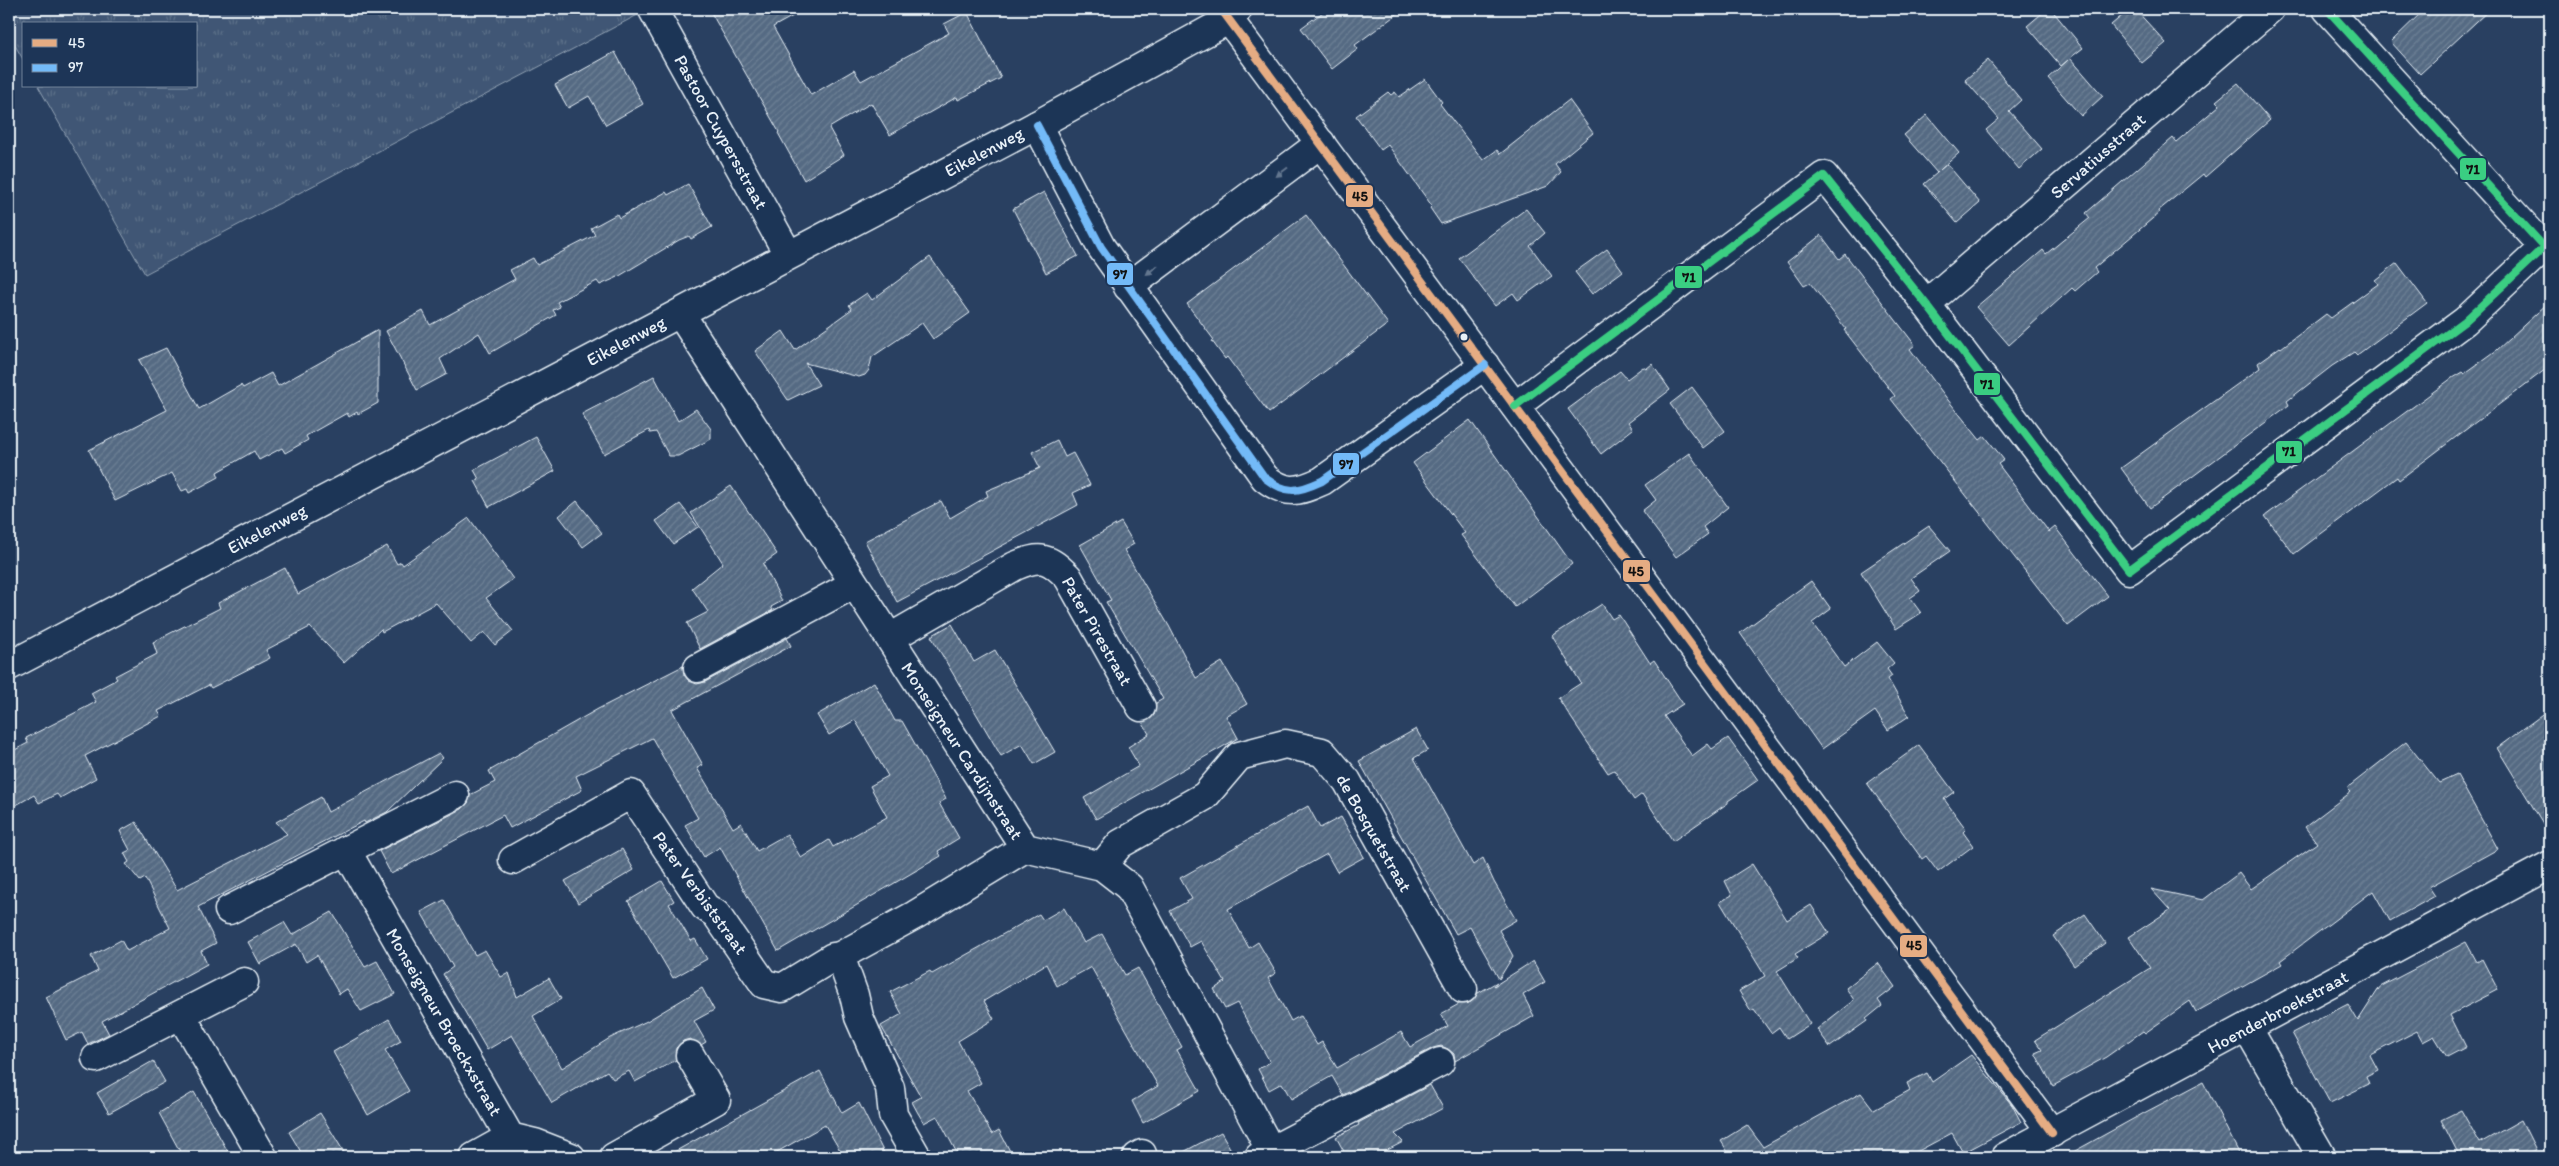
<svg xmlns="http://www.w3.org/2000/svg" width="2559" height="1166" font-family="Itim,sans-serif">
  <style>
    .grass { fill: url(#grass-tufts); stroke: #94a4b6 }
    .building { fill: url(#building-hatch); stroke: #e8f1f8 }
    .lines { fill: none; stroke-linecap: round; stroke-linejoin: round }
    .minor-casing { stroke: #e8f1f8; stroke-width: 31 }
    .minor { stroke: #1d3557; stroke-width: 28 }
    .bus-1-casing { stroke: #1d3557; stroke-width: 11 }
    .bus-2-casing { stroke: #1d3557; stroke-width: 11 }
    .bus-3-casing { stroke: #1d3557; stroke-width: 11 }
    .bus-1 { stroke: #e5ac83; stroke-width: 8 }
    .bus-2 { stroke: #73baf8; stroke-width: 8 }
    .bus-3 { stroke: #3ace82; stroke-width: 8 }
    .oneway { fill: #64778f }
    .bus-dot { fill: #e8f1f8; stroke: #1d3557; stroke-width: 2 }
    .labels { text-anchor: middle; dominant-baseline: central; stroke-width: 4; stroke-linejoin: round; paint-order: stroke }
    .street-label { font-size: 18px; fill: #e8f1f8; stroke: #1d3557 }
    .line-badge { stroke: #1d3557; stroke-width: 2 }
    .pale-badge-label { font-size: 14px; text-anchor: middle; font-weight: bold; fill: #111 }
  </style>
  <defs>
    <pattern id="grass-tufts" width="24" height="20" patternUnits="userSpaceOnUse" patternTransform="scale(1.25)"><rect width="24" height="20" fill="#415774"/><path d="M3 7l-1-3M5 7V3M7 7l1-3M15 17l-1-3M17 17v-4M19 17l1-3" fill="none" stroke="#5c7089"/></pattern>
    <pattern id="building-hatch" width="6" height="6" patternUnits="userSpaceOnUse" patternTransform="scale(1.25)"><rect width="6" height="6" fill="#556a83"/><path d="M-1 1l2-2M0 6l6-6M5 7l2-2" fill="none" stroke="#6d8095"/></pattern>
  </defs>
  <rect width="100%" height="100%" fill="#294061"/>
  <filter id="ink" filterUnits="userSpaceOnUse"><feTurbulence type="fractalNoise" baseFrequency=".02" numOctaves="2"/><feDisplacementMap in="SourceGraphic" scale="10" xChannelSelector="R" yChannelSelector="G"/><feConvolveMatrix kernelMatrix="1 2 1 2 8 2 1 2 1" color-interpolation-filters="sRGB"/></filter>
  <g filter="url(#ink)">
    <!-- grass -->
    <path class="grass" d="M 9,9 L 649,9 L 145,274 L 38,86 L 196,86 L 196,24 L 24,24 L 24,61 L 9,35 Z"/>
    <!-- building -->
    <g class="building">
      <path d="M 709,9 L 806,9 L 773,27 L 811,95 L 854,70 L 861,81 L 949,33 L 944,24 L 967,12 L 1001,78 L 958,100 L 957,97 L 890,135 L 871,103 L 829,128 L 844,155 L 804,180 L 778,133 L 779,132 Z"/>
      <path d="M 1327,9 L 1404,9 L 1355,45 L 1358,49 L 1332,69 L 1301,28 Z"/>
      <path d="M 2047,9 L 2051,9 L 2083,48 L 2070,58 L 2103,96 L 2081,116 L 2048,78 L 2068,60 L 2061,66 L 2027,26 Z"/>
      <path d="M 2130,9 L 2135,9 L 2166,43 L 2142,63 L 2111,25 Z"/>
      <path d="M 2425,9 L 2490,9 L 2420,74 L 2391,42 Z"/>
      <path d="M 615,52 L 643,104 L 606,125 L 589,96 L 568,108 L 555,85 Z"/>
      <path d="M 1988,60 L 2021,100 L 2009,111 L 2042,149 L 2019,169 L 1986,130 L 1999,119 L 1965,80 Z"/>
      <path d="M 1425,79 L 1442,102 L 1440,104 L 1483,160 L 1497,150 L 1500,154 L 1569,100 L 1593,133 L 1555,164 L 1561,172 L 1548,186 L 1441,224 L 1430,208 L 1432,206 L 1388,145 L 1381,150 L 1356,116 L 1388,92 L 1391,95 L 1395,92 L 1399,97 Z"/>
      <path d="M 2238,83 L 2270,120 L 2205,177 L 2203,174 L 2158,211 L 2159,213 L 2094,268 L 2097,272 L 2075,291 L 2072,288 L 2009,345 L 1976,307 L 2043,250 L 2046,254 L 2090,218 L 2086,213 L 2173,138 L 2176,142 L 2220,105 L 2216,101 Z"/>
      <path d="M 1927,115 L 1959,153 L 1940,170 L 1947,164 L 1980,203 L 1957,223 L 1924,184 L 1937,173 L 1904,135 Z"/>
      <path d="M 688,184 L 712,227 L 691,239 L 689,236 L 679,240 L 616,278 L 600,285 L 597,281 L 557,302 L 560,307 L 553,310 L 556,315 L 490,353 L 479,333 L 440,359 L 447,374 L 417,390 L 386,331 L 423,311 L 430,325 L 515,279 L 510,270 L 533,258 L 537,265 L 595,235 L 591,228 L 617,214 L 619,218 L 666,192 L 668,195 Z"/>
      <path d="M 1044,192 L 1078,256 L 1046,273 L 1013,209 Z"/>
      <path d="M 1526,209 L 1545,233 L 1530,246 L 1552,276 L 1518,300 L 1513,293 L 1495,306 L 1459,258 Z"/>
      <path d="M 1306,215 L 1388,324 L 1269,413 L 1227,357 L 1225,359 L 1212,341 L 1214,340 L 1187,304 Z"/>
      <path d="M 1821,235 L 1839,259 L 1845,254 L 1915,345 L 1910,349 L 1948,400 L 1980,440 L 1985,436 L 2004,460 L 1998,464 L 2049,532 L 2055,527 L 2108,596 L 2068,626 L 1891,399 L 1895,396 L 1844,330 L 1846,329 L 1810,283 L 1804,286 L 1787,262 Z"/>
      <path d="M 1607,249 L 1623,271 L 1592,294 L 1575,272 Z"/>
      <path d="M 930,257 L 970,313 L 933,339 L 922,323 L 872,357 L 869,370 L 865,375 L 859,377 L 805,363 L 819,385 L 788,400 L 755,351 L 783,331 L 795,350 L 852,309 L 849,305 L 867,293 L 872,300 Z"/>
      <path d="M 2397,263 L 2427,303 L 2357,355 L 2354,352 L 2332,366 L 2287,401 L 2289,405 L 2150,508 L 2121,468 L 2260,368 L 2258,363 L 2280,347 L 2281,348 L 2326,314 L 2331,318 L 2378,284 L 2375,280 Z"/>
      <path d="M 2550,301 L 2550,366 L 2399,480 L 2397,477 L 2294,554 L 2265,516 L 2452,378 L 2462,372 L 2464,374 L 2497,350 Z"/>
      <path d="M 378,330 L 378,403 L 358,414 L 357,412 L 349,417 L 347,413 L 306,436 L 308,440 L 285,453 L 282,448 L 259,460 L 254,451 L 217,472 L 219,477 L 189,493 L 187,489 L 182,491 L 172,473 L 115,501 L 89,450 L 167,410 L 139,360 L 166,348 L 199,409 L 241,385 L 243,388 L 271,373 L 278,386 Z"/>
      <path d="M 1652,364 L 1670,390 L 1628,422 L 1633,429 L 1601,454 L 1568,409 L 1620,371 L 1627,379 L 1643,367 L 1646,369 Z"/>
      <path d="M 654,376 L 678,421 L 696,409 L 711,429 L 711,439 L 678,456 L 669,456 L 656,432 L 650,433 L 649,430 L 604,454 L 582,414 Z"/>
      <path d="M 1692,387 L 1725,431 L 1703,448 L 1670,404 Z"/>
      <path d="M 1470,420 L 1572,564 L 1515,607 L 1461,535 L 1465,533 L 1413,463 Z"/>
      <path d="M 536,437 L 555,471 L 489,507 L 475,481 L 479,479 L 474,470 Z"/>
      <path d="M 1057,440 L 1065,457 L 1073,453 L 1090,485 L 1073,493 L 1078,505 L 897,602 L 865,541 L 941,501 L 950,518 L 988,496 L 986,491 L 1040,468 L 1032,452 Z"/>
      <path d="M 1689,453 L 1728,507 L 1703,527 L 1708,534 L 1676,557 L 1642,511 L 1656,500 L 1645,485 Z"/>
      <path d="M 731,486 L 777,554 L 763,564 L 782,601 L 771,607 L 773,610 L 700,649 L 687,623 L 708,612 L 692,588 L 723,563 L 691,513 Z"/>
      <path d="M 577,501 L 602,533 L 583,547 L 559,516 Z"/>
      <path d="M 680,504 L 698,527 L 673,544 L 656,521 Z"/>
      <path d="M 469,518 L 513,579 L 486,598 L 513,631 L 495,645 L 484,632 L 471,643 L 436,603 L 382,632 L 381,629 L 344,663 L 310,627 L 266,650 L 270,658 L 211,688 L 209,685 L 158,711 L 161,716 L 85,756 L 96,778 L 60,798 L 57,794 L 39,803 L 34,795 L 9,809 L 9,753 L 28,743 L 26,738 L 96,702 L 91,693 L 117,679 L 115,676 L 157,654 L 153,642 L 220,608 L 218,603 L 285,568 L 298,594 L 387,546 L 397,564 L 401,562 L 403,565 Z"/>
      <path d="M 1121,522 L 1134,544 L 1124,550 L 1169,626 L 1196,678 L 1222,662 L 1247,704 L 1226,716 L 1238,738 L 1096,819 L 1084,798 L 1139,766 L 1128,747 L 1149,734 L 1142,722 L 1154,715 L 1156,703 L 1163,699 L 1106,602 L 1111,600 L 1080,545 Z"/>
      <path d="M 1929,526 L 1950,551 L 1911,578 L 1920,591 L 1910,598 L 1921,613 L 1896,629 L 1861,572 Z"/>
      <path d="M 1811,581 L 1831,609 L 1812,623 L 1844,667 L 1877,642 L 1894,663 L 1887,669 L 1892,676 L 1888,679 L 1909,716 L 1888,730 L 1875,711 L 1822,749 L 1740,633 Z"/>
      <path d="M 1602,604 L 1612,619 L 1619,615 L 1650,663 L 1654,660 L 1683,704 L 1664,716 L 1692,756 L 1708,744 L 1712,749 L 1728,738 L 1758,780 L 1728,801 L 1728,803 L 1673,841 L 1642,794 L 1634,800 L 1614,770 L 1608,773 L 1558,698 L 1581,683 L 1552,636 Z"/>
      <path d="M 952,624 L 974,662 L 995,650 L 1055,752 L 1034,764 L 1022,744 L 1001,756 L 931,636 Z"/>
      <path d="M 787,638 L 791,646 L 672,710 L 703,765 L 697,768 L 733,828 L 741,823 L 757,851 L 787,834 L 801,858 L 829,840 L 833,847 L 887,817 L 870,786 L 888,776 L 855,720 L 829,735 L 817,715 L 874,682 L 895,721 L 902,721 L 946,799 L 939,803 L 959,838 L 938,851 L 941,856 L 778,951 L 720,847 L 704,857 L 685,825 L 698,818 L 652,738 L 576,776 L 582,790 L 510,828 L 503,815 L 391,874 L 379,851 L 462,809 L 468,803 L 470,795 L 495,782 L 489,771 L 598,709 L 683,666 L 684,675 L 689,681 L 697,684 L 705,682 Z"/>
      <path d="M 2550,709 L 2550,835 L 2497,748 Z"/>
      <path d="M 1416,729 L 1428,750 L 1414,758 L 1473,865 L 1483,858 L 1494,882 L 1516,920 L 1499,930 L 1513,956 L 1499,979 L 1470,927 L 1456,934 L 1359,761 Z"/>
      <path d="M 2406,742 L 2439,783 L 2457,775 L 2498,849 L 2429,887 L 2435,896 L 2390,921 L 2373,891 L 2280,961 L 2282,964 L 2196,1012 L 2190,1001 L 2145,1033 L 2143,1031 L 2106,1057 L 2053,1086 L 2035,1053 L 2042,1050 L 2035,1040 L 2150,968 L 2129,937 L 2170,910 L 2151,889 L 2203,900 L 2239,873 L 2251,889 L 2317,843 L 2305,827 L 2351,792 L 2347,788 Z"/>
      <path d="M 1919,745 L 1954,792 L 1944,799 L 1966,829 L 1963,832 L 1973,846 L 1938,872 L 1926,856 L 1922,859 L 1867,783 Z"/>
      <path d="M 439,753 L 443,758 L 387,812 L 365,823 L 364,821 L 198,907 L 216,943 L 201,951 L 207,964 L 102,1021 L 109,1034 L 88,1044 L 82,1032 L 66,1040 L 46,997 L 98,971 L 91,956 L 121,940 L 127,951 L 170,928 L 145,878 L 140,881 L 126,864 L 129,862 L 124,853 L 130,850 L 120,831 L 136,822 L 177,890 L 287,834 L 276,822 L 321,797 L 328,812 Z"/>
      <path d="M 1308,806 L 1320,828 L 1341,817 L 1364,857 L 1337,872 L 1327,854 L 1228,909 L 1249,948 L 1258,942 L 1276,973 L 1268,978 L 1291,1021 L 1300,1016 L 1317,1045 L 1322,1042 L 1337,1068 L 1401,1032 L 1410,1047 L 1448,1026 L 1441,1014 L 1459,1004 L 1471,1002 L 1478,993 L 1497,982 L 1494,986 L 1533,961 L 1545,982 L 1523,995 L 1534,1016 L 1455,1061 L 1454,1054 L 1448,1049 L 1441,1046 L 1433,1048 L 1343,1095 L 1332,1076 L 1291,1099 L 1282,1083 L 1269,1090 L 1258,1069 L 1270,1062 L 1237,1003 L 1225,1009 L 1214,989 L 1225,982 L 1201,941 L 1190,947 L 1170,911 L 1192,899 L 1180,878 Z"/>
      <path d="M 622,849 L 634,870 L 578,903 L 565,881 Z"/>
      <path d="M 1752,864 L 1787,920 L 1811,905 L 1829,933 L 1795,954 L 1798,958 L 1777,971 L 1810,1024 L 1787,1039 L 1779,1027 L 1771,1033 L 1754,1009 L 1751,1011 L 1739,991 L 1765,976 L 1720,902 L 1732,895 L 1725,881 Z"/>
      <path d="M 662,881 L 674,901 L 669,904 L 691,941 L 695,939 L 707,959 L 673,978 L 628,901 Z"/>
      <path d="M 444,900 L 475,955 L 485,950 L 501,977 L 509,973 L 517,997 L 549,978 L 561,999 L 533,1016 L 562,1068 L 610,1038 L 647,1021 L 702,988 L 714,1010 L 694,1021 L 706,1042 L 701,1045 L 690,1039 L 683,1041 L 676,1048 L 676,1060 L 635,1082 L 629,1071 L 613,1079 L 607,1071 L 552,1103 L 512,1035 L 487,1050 L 443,974 L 453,967 L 421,912 Z"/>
      <path d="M 1064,908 L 1084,943 L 1102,934 L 1125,975 L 1138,968 L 1182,1047 L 1177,1050 L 1200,1091 L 1143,1123 L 1132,1101 L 1158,1086 L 1091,967 L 1057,986 L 1046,964 L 984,1001 L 994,1019 L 958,1041 L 981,1083 L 967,1091 L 992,1134 L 999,1130 L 1013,1157 L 949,1157 L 957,1153 L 937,1116 L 924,1123 L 918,1113 L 912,1102 L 921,1097 L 881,1026 L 902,1014 L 890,992 L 930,971 L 932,974 L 1039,914 L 1043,920 Z"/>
      <path d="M 332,912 L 365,967 L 377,961 L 395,994 L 361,1011 L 347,989 L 339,994 L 317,955 L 306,962 L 296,944 L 260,964 L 248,942 L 284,922 L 292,935 Z"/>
      <path d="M 2085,914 L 2105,943 L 2074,966 L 2053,936 Z"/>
      <path d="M 2466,942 L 2477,962 L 2482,959 L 2498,990 L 2450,1015 L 2466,1047 L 2447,1057 L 2434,1036 L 2423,1042 L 2417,1031 L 2370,1055 L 2378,1070 L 2366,1076 L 2369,1084 L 2330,1103 L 2292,1033 L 2348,1004 L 2358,1021 L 2380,987 Z"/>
      <path d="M 1878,963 L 1895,987 L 1878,1000 L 1882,1006 L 1866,1019 L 1867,1021 L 1830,1047 L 1817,1029 L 1854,1000 L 1846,988 Z"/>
      <path d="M 389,1019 L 401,1041 L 385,1050 L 409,1091 L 368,1115 L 333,1052 Z"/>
      <path d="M 1971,1055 L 2012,1105 L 2021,1122 L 1963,1153 L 1952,1133 L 1907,1157 L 1731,1157 L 1721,1141 L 1747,1125 L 1763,1147 L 1861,1093 L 1874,1110 L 1910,1090 L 1907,1083 L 1927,1073 L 1932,1082 Z"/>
      <path d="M 153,1061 L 165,1082 L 109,1113 L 97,1093 Z"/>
      <path d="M 820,1071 L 842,1113 L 859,1103 L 886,1157 L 844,1157 L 825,1125 L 768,1157 L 665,1157 Z"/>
      <path d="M 2203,1082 L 2241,1157 L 2064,1157 L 2144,1113 Z"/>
      <path d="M 1430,1085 L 1443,1108 L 1395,1134 L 1403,1142 L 1374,1157 L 1347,1157 L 1336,1137 L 1359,1125 L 1358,1123 Z"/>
      <path d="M 194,1092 L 218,1134 L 231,1157 L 183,1157 L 159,1113 Z"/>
      <path d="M 2461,1110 L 2480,1143 L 2521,1120 L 2536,1150 L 2522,1157 L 2455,1157 L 2459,1155 L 2441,1120 Z"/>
      <path d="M 320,1113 L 347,1157 L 304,1157 L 289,1132 Z"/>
      <path d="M 1221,1132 L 1235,1157 L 1174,1157 Z"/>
    </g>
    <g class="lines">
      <defs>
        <g id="minor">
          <path d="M 1221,9 L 2052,1133"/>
          <path d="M 653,10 L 788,254"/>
          <path d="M 1037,125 L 1101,247 L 1265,478 C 1287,495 1298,492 1322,481 L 1485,365"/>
          <path d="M 1128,287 L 1321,143"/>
          <path d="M 1926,304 L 2270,9"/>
          <path d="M 680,313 L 1025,848 L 1102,866 L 1129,887 L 1271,1151"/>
          <path d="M 1515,406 L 1824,176 L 1926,304 L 2129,570 L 2465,321 L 2544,247 L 2327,9"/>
          <path d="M 890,638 L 1015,566 C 1041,555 1048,557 1068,577 L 1141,707"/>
          <path d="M 9,666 L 1037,125 L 1228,20 L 1238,9"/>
          <path d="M 698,668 L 854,584"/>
          <path d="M 346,850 L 510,1137 L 535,1143 L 571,1157"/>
          <path d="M 513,860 L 631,794 L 705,907 L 716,914 L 764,984 L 782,988 L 833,957 L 840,956 L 915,915 L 1025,848"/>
          <path d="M 1102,866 L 1120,844 L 1205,796 L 1239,756 L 1285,744 L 1322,752 L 1347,781 L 1463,989"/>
          <path d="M 229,910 L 455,795"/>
          <path d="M 840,956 L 854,995 L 859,1017 L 890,1088 L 893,1115 L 917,1157"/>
          <path d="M 181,1015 L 263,1157"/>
          <path d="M 2248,1029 L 2322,1157"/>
          <path d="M 96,1058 L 244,982"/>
          <path d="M 474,1157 L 510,1137"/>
          <path d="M 614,1157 L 716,1100 L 690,1055"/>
          <path d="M 1137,1157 L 1142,1154"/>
          <path d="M 1259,1157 L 1440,1062"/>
          <path d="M 2005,1157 L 2550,865"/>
        </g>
      </defs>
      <!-- minor casing -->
      <use href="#minor" class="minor-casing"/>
      <!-- minor -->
      <use href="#minor" class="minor"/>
      <defs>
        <path id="bus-1" d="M 1221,9 L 2052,1133"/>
        <path id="bus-2" d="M 1037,125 L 1101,247 L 1265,478 C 1287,495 1298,492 1322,481 L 1485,365"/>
        <path id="bus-3" d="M 1515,406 L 1824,176 L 1926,304 L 2129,570 L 2465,321 L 2544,247 L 2327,9"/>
      </defs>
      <!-- bus-1 casing -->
      <use href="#bus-1" class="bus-1-casing"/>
      <!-- bus-2 casing -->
      <use href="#bus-2" class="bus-2-casing"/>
      <!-- bus-3 casing -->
      <use href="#bus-3" class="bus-3-casing"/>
      <!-- bus-1 -->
      <use href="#bus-1" class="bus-1"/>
      <!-- bus-2 -->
      <use href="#bus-2" class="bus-2"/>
      <!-- bus-3 -->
      <use href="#bus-3" class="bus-3"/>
    </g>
    <!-- one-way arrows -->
    <defs><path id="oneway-solid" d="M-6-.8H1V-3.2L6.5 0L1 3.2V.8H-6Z" transform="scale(1.25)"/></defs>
    <g class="oneway">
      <use href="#oneway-solid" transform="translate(1282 172) rotate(143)"/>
      <use href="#oneway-solid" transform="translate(1152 270) rotate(143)"/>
    </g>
  </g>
  <!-- markers -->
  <circle class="bus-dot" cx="1464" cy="337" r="4.5"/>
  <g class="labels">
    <!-- street labels -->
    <g class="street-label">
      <text transform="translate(721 132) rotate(61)">Pastoor Cuypersstraat</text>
      <text transform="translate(984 152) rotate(-28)">Eikelenweg</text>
      <text transform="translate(2098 156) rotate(-41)">Servatiusstraat</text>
      <text transform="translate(626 341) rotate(-28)">Eikelenweg</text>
      <text transform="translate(267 529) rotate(-28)">Eikelenweg</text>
      <text transform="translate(1097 631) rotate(60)">Pater Pirestraat</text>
      <text transform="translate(962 751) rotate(57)">Monseigneur Cardijnstraat</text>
      <text transform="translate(1374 833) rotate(60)">de Bosquetstraat</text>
      <text transform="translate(700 893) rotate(54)">Pater Verbiststraat</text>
      <text transform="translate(2278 1012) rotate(-28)">Hoenderbroekstraat</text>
      <text transform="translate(444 1022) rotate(60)">Monseigneur Broeckxstraat</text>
    </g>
  </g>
  <g class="line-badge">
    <rect x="2459" y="157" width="28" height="24" rx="5" fill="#3ace82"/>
    <rect x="1345" y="184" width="29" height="24" rx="5" fill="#e5ac83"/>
    <rect x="1106" y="262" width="28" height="24" rx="5" fill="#73baf8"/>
    <rect x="1674" y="265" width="29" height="24" rx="5" fill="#3ace82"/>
    <rect x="1973" y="372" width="28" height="24" rx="5" fill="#3ace82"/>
    <rect x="2275" y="440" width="28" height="24" rx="5" fill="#3ace82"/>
    <rect x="1332" y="452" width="28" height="24" rx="5" fill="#73baf8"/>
    <rect x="1622" y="559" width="29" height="24" rx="5" fill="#e5ac83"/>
    <rect x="1899" y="934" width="29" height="24" rx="5" fill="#e5ac83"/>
  </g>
  <g class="pale-badge-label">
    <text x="2473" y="174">71</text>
    <text x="1360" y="201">45</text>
    <text x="1120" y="279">97</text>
    <text x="1689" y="282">71</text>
    <text x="1987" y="389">71</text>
    <text x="2289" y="456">71</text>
    <text x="1346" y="469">97</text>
    <text x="1636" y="576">45</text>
    <text x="1914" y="950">45</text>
  </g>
  <!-- margin -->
  <rect width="2559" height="1166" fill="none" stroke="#1d3557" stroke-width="30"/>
  <rect x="15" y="15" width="2529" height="1136" fill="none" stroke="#e8f1f8" stroke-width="2" filter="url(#ink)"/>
  <!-- legend -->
  <rect x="22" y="22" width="175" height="65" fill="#1d3557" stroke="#6e8097"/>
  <rect x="32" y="39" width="25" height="8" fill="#e5ac83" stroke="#6e8097"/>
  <text x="68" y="48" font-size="15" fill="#e8f1f8">45</text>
  <rect x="32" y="64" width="25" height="8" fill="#73baf8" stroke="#6e8097"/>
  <text x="68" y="72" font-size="15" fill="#e8f1f8">97</text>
</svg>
